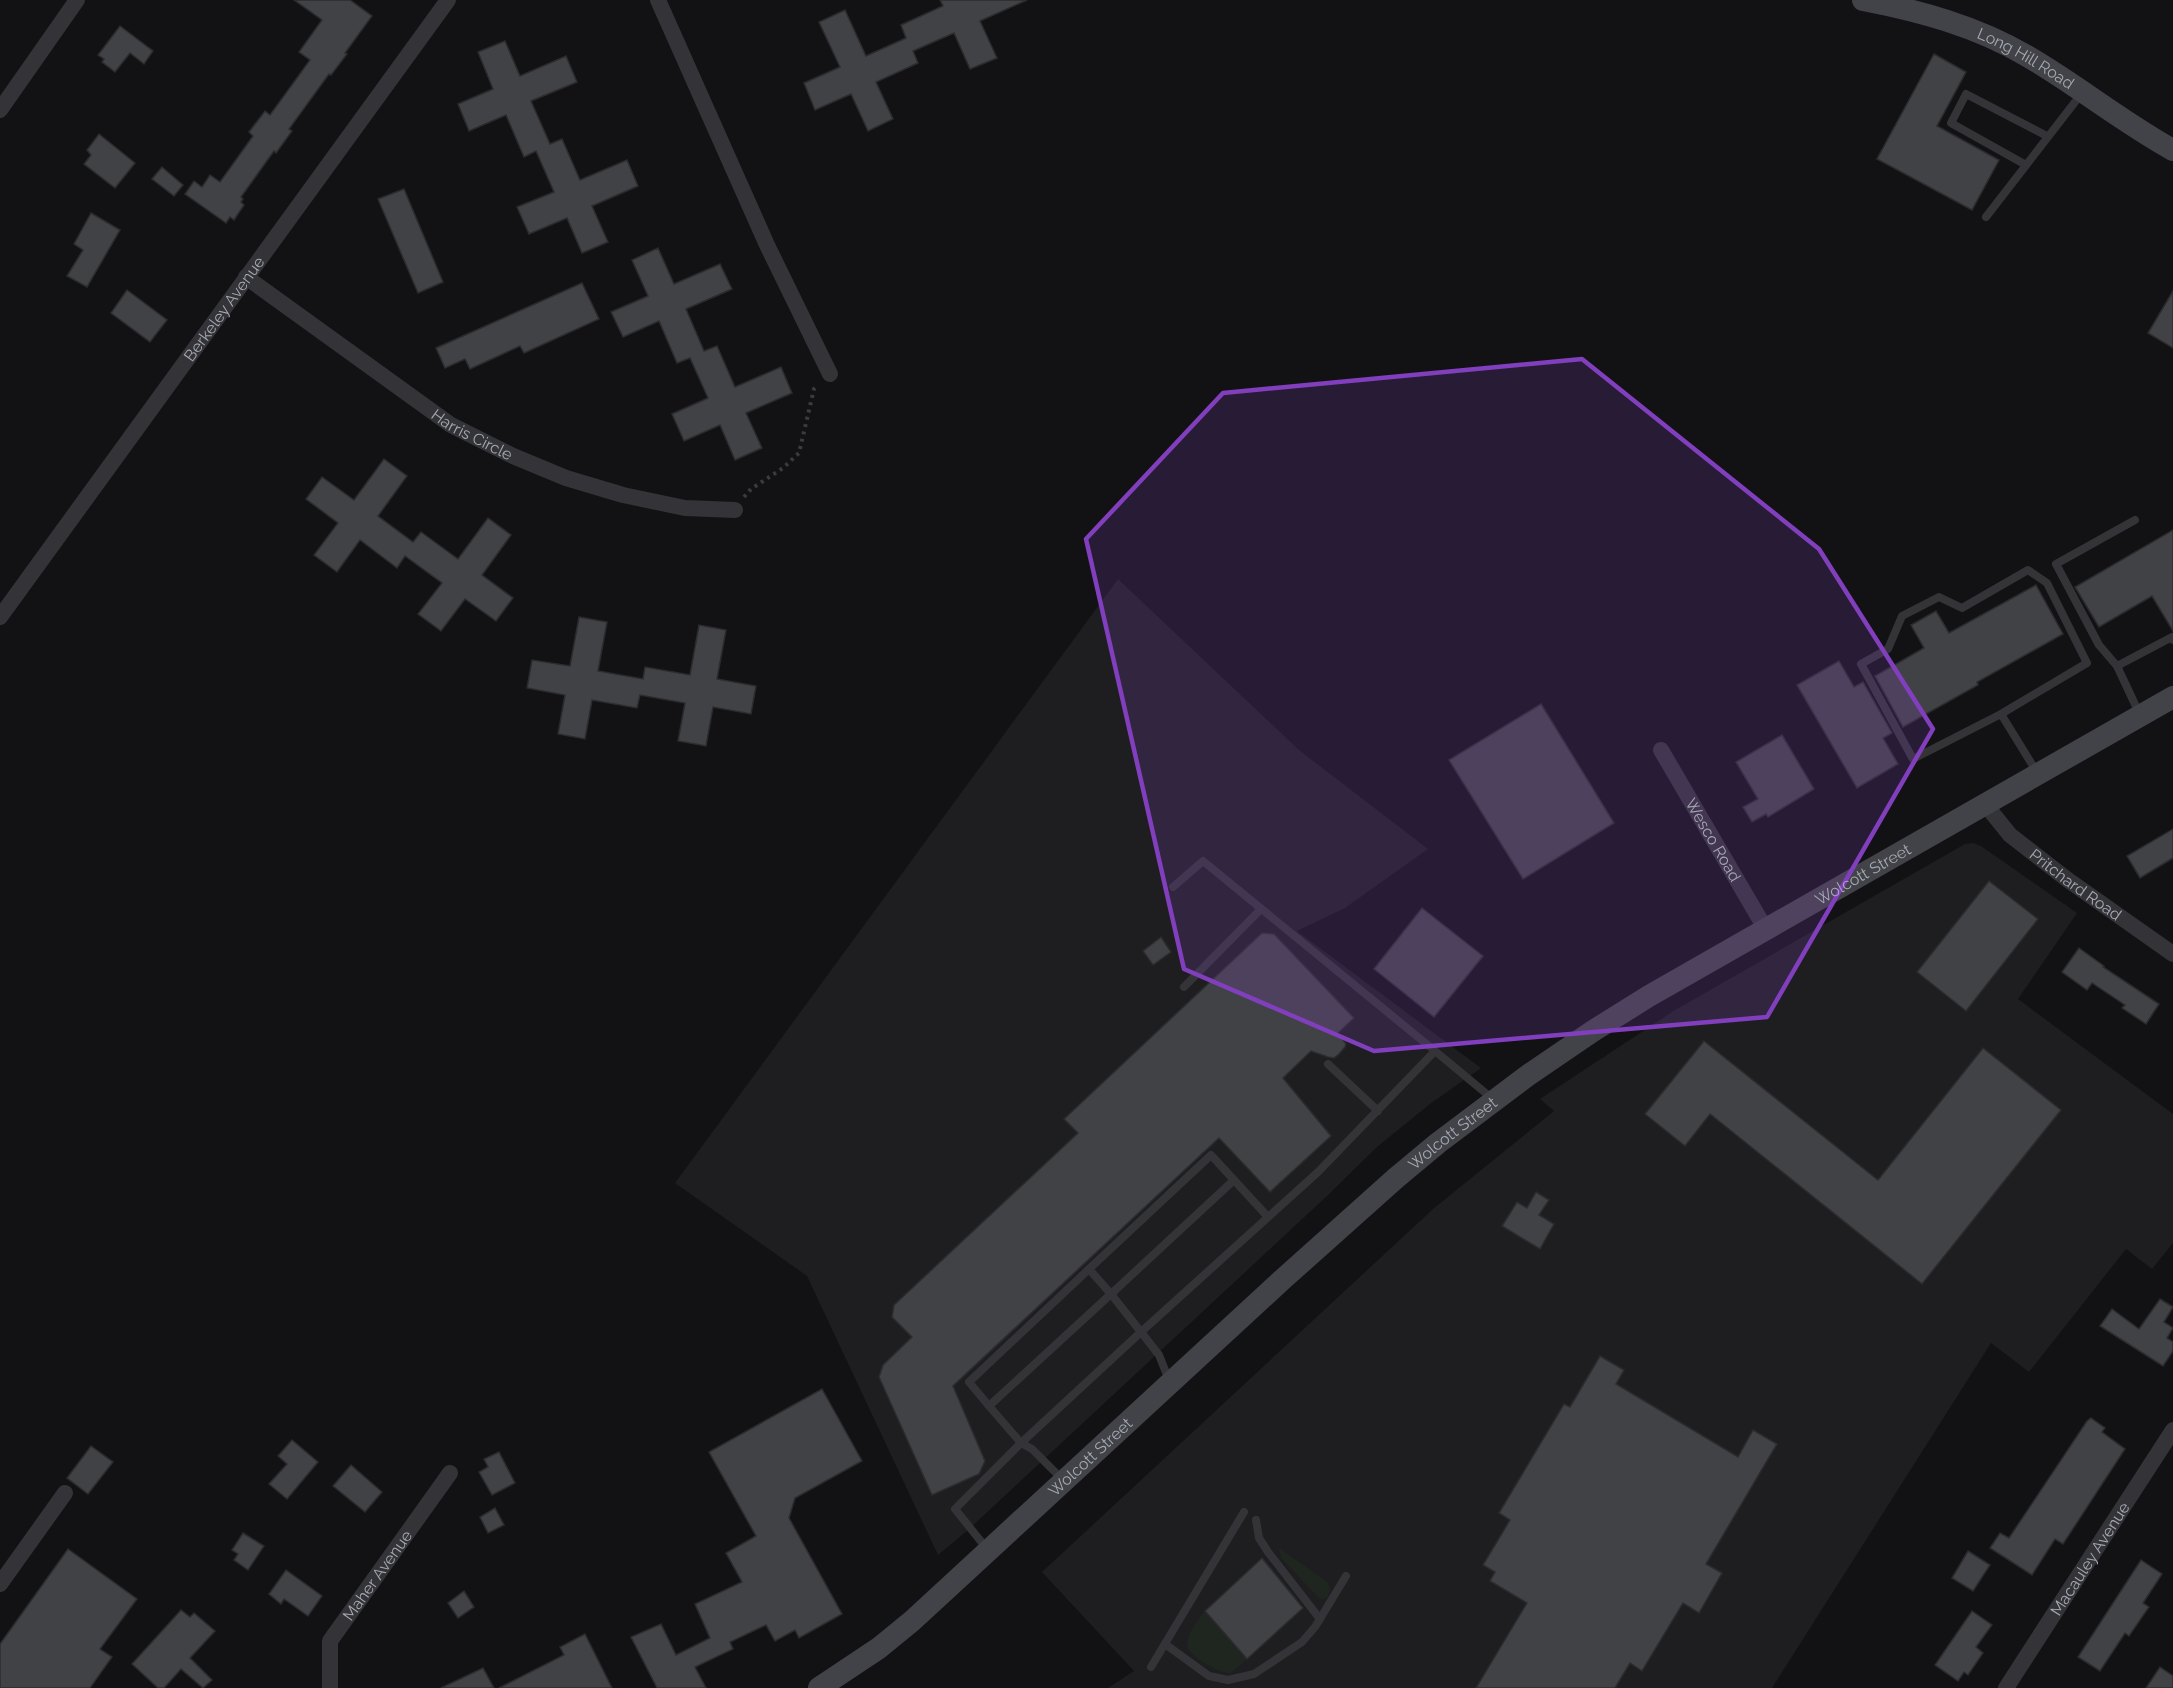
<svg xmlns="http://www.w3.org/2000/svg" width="2173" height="1688" font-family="Raleway,sans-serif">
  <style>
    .built { fill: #1e1e20 }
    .green { fill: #1f2620 }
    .building { fill: #414246; stroke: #2c2c2f; stroke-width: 1.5 }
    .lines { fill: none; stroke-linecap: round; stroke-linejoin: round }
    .path { stroke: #3a3b3f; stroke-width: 4; stroke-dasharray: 3 4.5; stroke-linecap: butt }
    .lane { stroke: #343438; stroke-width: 8 }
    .street { stroke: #343438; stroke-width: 16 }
    .secondary { stroke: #424348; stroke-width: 22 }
    .marked { fill: #813fbd; fill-opacity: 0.2; stroke: #813fbd; stroke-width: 4.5; stroke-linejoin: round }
    .labels { text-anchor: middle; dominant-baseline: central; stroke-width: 6; stroke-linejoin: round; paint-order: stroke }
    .street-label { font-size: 16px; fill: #a5a9b2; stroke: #0d0d0f }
  </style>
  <rect width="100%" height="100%" fill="#121214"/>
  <!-- built -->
  <g class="built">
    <path d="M 1118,579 L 1299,750 L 1428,849 L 1345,908 L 1297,931 L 1481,1068 L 1430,1104 L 1377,1147 L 1327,1196 L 968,1530 L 938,1555 L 807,1276 L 675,1183 Z"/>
    <path d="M 1973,843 L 1981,846 L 2077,913 L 2018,999 L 2173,1114 L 2173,1243 L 2152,1269 L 2126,1249 L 2029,1372 L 1991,1343 L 1772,1688 L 1108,1688 L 1134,1671 L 1042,1572 L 1433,1209 L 1554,1111 L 1540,1099 L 1675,1010 L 1965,844 Z"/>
  </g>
  <!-- green -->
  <g class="green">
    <path d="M 1279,1548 L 1327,1582 L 1330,1589 L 1327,1598 L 1320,1599 L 1281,1558 Z"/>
    <path d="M 1205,1611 L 1247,1659 L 1231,1673 C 1221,1675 1185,1654 1187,1644 C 1188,1632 1198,1620 1205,1611 Z"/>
  </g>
  <!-- building -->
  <g class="building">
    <path d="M 294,0 L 350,0 L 372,16 L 345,53 L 347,54 L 331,75 L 329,74 L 289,129 L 292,131 L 276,153 L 274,151 L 241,197 L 243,199 L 241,202 L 244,205 L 234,220 L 230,217 L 226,223 L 185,194 L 194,181 L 202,187 L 210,175 L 220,182 L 253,136 L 249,132 L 265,111 L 270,115 L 310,60 L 299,52 L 322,20 Z"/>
    <path d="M 940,0 L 1027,0 L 980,21 L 997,58 L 970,69 L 954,33 L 913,51 L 918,63 L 876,82 L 893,119 L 868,131 L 851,94 L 815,110 L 804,83 L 840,67 L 819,22 L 845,10 L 866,56 L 906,38 L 901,25 L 943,6 Z"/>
    <path d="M 120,26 L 153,51 L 144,64 L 130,53 L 115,72 L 102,62 L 104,59 L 98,55 Z"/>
    <path d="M 505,41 L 520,76 L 566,56 L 577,82 L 531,101 L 550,144 L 562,139 L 580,180 L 627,160 L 638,186 L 592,206 L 608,242 L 582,253 L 567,218 L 529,234 L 517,207 L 554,192 L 536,151 L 524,157 L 506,115 L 469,131 L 458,104 L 493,89 L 478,52 Z"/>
    <path d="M 1934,54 L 1966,72 L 1937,126 L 1999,160 L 1972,210 L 1877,159 Z"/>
    <path d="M 99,134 L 135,163 L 115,188 L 84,164 L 91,155 L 87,150 Z"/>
    <path d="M 162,167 L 183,185 L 174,196 L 152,179 Z"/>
    <path d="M 404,189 L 443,282 L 418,293 L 378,199 Z"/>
    <path d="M 91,213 L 120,230 L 87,287 L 67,276 L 83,250 L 74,244 Z"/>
    <path d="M 658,248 L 674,284 L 720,264 L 732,289 L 686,309 L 704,351 L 717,346 L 735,387 L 781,367 L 792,393 L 746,413 L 762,448 L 735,460 L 720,425 L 684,441 L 672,414 L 708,398 L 690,358 L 677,363 L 659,321 L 623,337 L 611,312 L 648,296 L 632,260 Z"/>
    <path d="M 582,283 L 599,319 L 524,353 L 520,346 L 470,369 L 465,359 L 445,368 L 436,348 Z"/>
    <path d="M 127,290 L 167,320 L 150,342 L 111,313 Z"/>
    <path d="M 2173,291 L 2173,348 L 2148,333 Z"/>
    <path d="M 384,459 L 407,476 L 378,516 L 413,542 L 421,532 L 458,559 L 488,518 L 511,535 L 482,575 L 513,598 L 496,621 L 465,599 L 441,631 L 418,614 L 442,583 L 405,556 L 397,568 L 360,540 L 337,572 L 314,555 L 338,523 L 306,499 L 322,477 L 354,500 Z"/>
    <path d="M 2173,530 L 2173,631 L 2152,596 L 2099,627 L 2075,587 Z"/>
    <path d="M 2036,585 L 2063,634 L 1977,682 L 1978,685 L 1903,727 L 1875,676 L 1924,648 L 1911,625 L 1936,611 L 1949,633 Z"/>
    <path d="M 579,617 L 607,622 L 598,671 L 643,679 L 645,667 L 690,675 L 699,625 L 726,630 L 717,679 L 756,686 L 751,714 L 713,707 L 706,746 L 678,741 L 685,703 L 640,695 L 637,708 L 592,700 L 585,739 L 558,734 L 565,695 L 527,688 L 532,660 L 570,666 Z"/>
    <path d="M 1839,661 L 1854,687 L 1863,682 L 1892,733 L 1883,738 L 1898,764 L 1857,788 L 1797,685 Z"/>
    <path d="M 1541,704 L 1614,823 L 1523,879 L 1449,760 Z"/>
    <path d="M 1782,735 L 1814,789 L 1768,817 L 1766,814 L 1752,822 L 1743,807 L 1758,799 L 1736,762 Z"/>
    <path d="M 2173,829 L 2173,858 L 2140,878 L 2127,856 Z"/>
    <path d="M 1989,881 L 2038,919 L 1966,1011 L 1917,972 Z"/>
    <path d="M 1422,908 L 1483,956 L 1434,1017 L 1374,969 Z"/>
    <path d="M 1262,933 L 1274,934 L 1354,1018 L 1338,1033 L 1346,1044 L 1345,1047 L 1339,1054 L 1334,1058 L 1328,1057 L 1311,1051 L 1283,1078 L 1331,1136 L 1270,1192 L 1219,1138 L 953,1386 L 985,1461 L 979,1474 L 932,1495 L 879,1377 L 883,1365 L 912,1337 L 892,1317 L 894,1305 L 1078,1133 L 1064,1119 Z"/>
    <path d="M 1161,937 L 1171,952 L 1153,965 L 1143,951 Z"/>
    <path d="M 2079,948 L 2104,966 L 2103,967 L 2159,1004 L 2146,1024 L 2122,1008 L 2125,1005 L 2092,983 L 2087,990 L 2062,972 Z"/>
    <path d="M 1704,1041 L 1878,1180 L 1983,1048 L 2061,1110 L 1922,1284 L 1710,1114 L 1685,1146 L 1645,1114 Z"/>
    <path d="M 1536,1192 L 1549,1200 L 1539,1215 L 1554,1224 L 1540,1249 L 1502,1226 L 1517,1202 L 1527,1208 Z"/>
    <path d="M 2160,1299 L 2173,1307 L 2164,1322 L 2173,1328 L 2167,1338 L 2173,1342 L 2173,1351 L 2163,1366 L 2100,1326 L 2112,1309 L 2139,1329 Z"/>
    <path d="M 1600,1356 L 1624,1370 L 1616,1384 L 1738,1457 L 1753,1430 L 1777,1444 L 1706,1564 L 1722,1573 L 1699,1613 L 1683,1603 L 1642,1671 L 1630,1663 L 1615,1688 L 1476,1688 L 1527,1603 L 1490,1581 L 1495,1572 L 1483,1565 L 1510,1520 L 1499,1513 L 1564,1404 L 1570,1407 Z"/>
    <path d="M 822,1389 L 862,1461 L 795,1498 L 789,1518 L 842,1614 L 799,1638 L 795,1630 L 775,1641 L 766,1625 L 730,1642 L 733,1649 L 695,1667 L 706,1688 L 657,1688 L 631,1637 L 661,1624 L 676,1655 L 710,1638 L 695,1604 L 742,1582 L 726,1553 L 756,1536 L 709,1452 Z"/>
    <path d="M 2091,1418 L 2105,1428 L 2102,1432 L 2125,1449 L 2063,1544 L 2055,1539 L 2032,1575 L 1990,1548 L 2000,1533 L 2009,1538 L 2087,1421 Z"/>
    <path d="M 292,1440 L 318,1462 L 287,1499 L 269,1484 L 287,1464 L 278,1456 Z"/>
    <path d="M 91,1446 L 113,1462 L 88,1494 L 67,1478 Z"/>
    <path d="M 499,1452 L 515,1483 L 492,1495 L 479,1472 L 488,1467 L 484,1459 Z"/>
    <path d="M 351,1465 L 382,1492 L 365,1512 L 333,1486 Z"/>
    <path d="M 495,1508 L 504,1525 L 488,1533 L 480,1517 Z"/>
    <path d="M 243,1533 L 264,1546 L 248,1570 L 234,1560 L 238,1554 L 232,1550 Z"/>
    <path d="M 68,1549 L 137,1599 L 100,1649 L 112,1657 L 90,1688 L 0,1688 L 0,1644 Z"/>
    <path d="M 1968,1551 L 1990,1565 L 1973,1591 L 1952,1578 Z"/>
    <path d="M 1262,1558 L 1303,1608 L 1247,1659 L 1205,1611 Z"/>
    <path d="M 2141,1560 L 2162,1574 L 2143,1603 L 2149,1607 L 2129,1636 L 2125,1633 L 2100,1671 L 2078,1657 Z"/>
    <path d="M 286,1570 L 322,1596 L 308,1616 L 284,1599 L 281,1604 L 269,1594 Z"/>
    <path d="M 464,1591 L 474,1607 L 458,1618 L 448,1603 Z"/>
    <path d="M 181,1610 L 190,1617 L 194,1613 L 215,1631 L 190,1658 L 212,1680 L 203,1688 L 181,1669 L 164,1688 L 158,1688 L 132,1664 Z"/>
    <path d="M 1972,1611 L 1992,1625 L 1976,1647 L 1983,1653 L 1968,1675 L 1964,1672 L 1958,1681 L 1935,1665 Z"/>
    <path d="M 585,1634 L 612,1688 L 499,1688 L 564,1655 L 560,1647 Z"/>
    <path d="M 2160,1667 L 2173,1676 L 2173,1688 L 2146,1688 Z"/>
    <path d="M 483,1668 L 494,1688 L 441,1688 Z"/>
  </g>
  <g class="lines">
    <!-- path -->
    <path class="path" d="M 744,497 L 751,489 L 783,468 L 799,453 L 814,389 L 818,385"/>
    <!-- lane -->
    <g class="lane">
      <path d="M 2026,165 L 1951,123 L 1966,94 L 2047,136"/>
      <path d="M 1986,217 L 2082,93"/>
      <path d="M 2117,666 L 2099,645 L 2056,564 L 2135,520"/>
      <path d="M 2001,714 L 1913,759 L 1861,664 L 1888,649 L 1902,616 L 1939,597 L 1962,608 L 2028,570 L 2047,583 L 2087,663 L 2001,714 L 2038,774"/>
      <path d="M 2140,715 L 2117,666 L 2172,637 L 2173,640"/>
      <path d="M 1173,887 L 1203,861 L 1435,1051"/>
      <path d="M 1184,987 L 1261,909"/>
      <path d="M 1328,1064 L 1378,1111"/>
      <path d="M 1268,1217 L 1234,1180 L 1111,1294 L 1141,1332 L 1318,1172 L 1435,1051 L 1494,1100"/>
      <path d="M 989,1406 L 969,1382 L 1089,1269"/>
      <path d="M 1062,1479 L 1032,1449 L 1021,1443 L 1141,1332 L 1159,1355 L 1169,1380"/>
      <path d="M 1256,1520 L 1259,1538 L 1268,1552 L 1320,1619"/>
      <path d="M 987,1549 L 955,1509 L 1021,1443 L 989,1406 L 1111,1294 L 1089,1269 L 1211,1155 L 1234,1180"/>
      <path d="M 1165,1644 L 1209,1676 L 1228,1680 L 1254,1674 L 1302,1642 L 1315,1627 L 1346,1576"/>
      <path d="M 1151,1667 L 1244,1512"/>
    </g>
    <!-- street -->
    <g class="street">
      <path d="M 658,0 L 767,245 L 830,374"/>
      <path d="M 0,110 L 77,0"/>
      <path id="s1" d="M 246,277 L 451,425 L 513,456 L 566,478 L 623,495 L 685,508 L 735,510"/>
      <path id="s2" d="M 0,617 L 448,0"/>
      <path id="s3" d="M 1661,750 L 1765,928"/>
      <path id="s4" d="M 1985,804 L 2010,835 L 2068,880 L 2173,954"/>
      <path d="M 0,1584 L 65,1493"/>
      <path id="s5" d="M 330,1688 L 330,1641 L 450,1473"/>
      <path id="s6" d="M 2006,1688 L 2173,1430"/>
    </g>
    <!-- secondary -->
    <g class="secondary">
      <path id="s7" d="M 1863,0 C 1920,11 1976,26 2027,56 C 2077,85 2122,122 2173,150"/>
      <path id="s8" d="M 819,1688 L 879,1648 L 912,1621 L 1283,1279 L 1396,1178 L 1438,1143 L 1527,1076 L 1593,1031 L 1649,996 L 2173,697"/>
    </g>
  </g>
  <!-- marked area -->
  <path class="marked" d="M 1582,359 L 1819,549 L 1933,729 L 1767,1017 L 1374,1051 L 1184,969 L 1086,539 L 1223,393 Z"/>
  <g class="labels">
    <!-- street labels -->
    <g class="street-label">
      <text stroke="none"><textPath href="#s7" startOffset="174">Long Hill Road</textPath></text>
      <text stroke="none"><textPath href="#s2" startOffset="381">Berkeley Avenue</textPath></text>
      <text stroke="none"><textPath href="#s1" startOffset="276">Harris Circle</textPath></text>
      <text stroke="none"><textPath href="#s3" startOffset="104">Wesco Road</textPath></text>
      <text stroke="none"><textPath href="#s8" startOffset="1329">Wolcott Street</textPath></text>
      <text stroke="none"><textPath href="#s4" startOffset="122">Pritchard Road</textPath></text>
      <text stroke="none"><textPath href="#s8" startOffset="843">Wolcott Street</textPath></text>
      <text stroke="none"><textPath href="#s8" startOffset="357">Wolcott Street</textPath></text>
      <text stroke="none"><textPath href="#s6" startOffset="154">Macauley Avenue</textPath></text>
      <text stroke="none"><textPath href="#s5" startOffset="128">Maher Avenue</textPath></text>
    </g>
  </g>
</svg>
